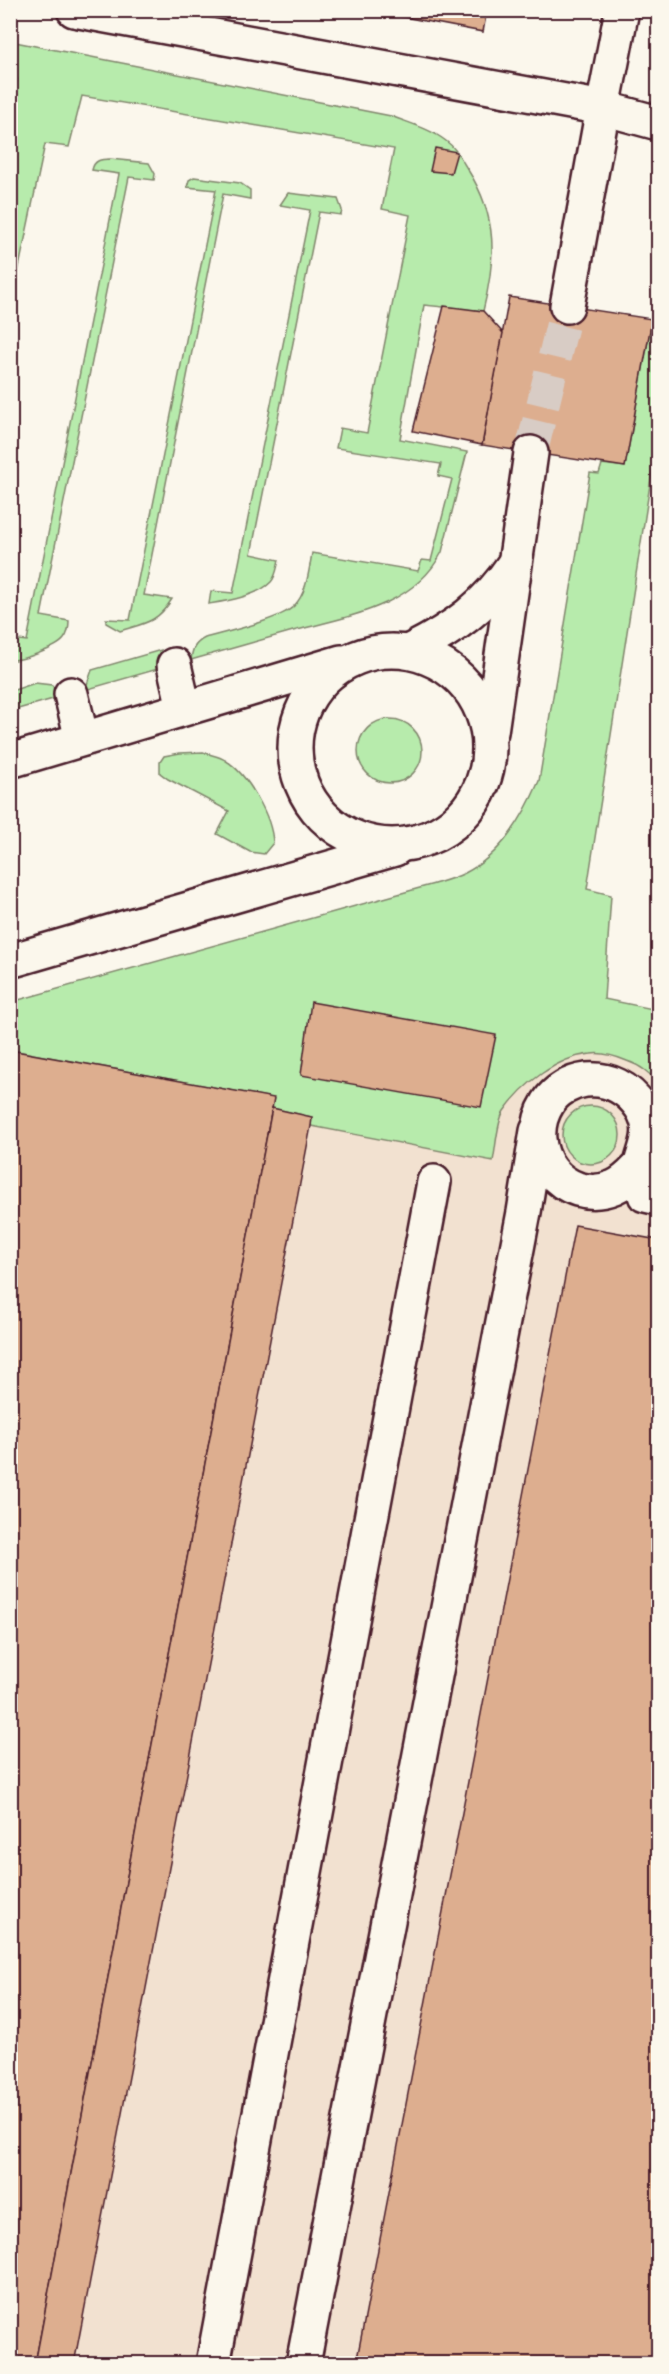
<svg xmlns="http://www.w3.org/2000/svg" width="669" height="2374" font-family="'Shantell Sans',sans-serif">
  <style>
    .built { fill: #f2e1d0 }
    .green { fill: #b7ebac; stroke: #80856c; stroke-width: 1.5 }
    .building { fill: #ddae8f; stroke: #4a1f2b; stroke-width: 1.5 }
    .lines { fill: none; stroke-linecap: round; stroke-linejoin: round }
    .minor-tunnel { stroke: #d8ccc5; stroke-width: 33; stroke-dasharray: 33 16; stroke-linecap: butt }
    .minor-casing { stroke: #4a1f2b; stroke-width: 38 }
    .minor { stroke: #fbf7ec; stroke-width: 33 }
  </style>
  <rect width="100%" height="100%" fill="#fbf7ec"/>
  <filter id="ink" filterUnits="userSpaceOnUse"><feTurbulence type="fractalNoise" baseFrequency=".0167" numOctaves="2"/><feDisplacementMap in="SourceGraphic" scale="12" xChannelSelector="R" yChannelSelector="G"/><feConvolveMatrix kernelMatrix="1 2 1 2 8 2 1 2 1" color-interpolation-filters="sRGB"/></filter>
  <g filter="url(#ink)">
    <!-- built -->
    <path class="built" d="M 445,966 L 658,1010 L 658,2363 L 11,2364 L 11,1041 Z"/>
    <!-- green -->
    <g class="green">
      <path d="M 10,41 L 391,116 C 409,123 431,129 446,141 C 456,148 461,159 468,170 C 498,217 496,259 483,311 L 424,305 L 400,439 L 467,452 L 442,552 C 414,607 346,617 293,631 C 259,641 225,650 191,660 C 192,649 195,643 205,638 C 226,632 280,620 294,606 C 307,593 309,570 312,553 L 418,571 L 422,560 L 431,561 L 452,479 L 438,476 L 441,464 L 336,448 L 340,428 L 367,433 L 410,215 L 382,209 L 394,149 L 82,96 L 69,147 L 45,144 L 11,305 L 10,115 L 17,79 L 11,78 Z"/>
      <path d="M 110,159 L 149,163 L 155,174 L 154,180 L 129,177 L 41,616 L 69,621 C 69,627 68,634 64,639 C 57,648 21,661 11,660 L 11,639 L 27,641 L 119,174 L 92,170 C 94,160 101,159 110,159 Z"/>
      <path d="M 194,177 L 240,183 L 250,190 L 250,199 L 223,194 L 144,595 L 172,599 C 157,623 145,623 120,631 L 106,623 L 106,619 L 130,620 L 216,190 L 187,187 L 189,180 Z"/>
      <path d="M 288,193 L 338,199 L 342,210 L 341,215 L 319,212 L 251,554 L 279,560 C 277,568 276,577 271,582 C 258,596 227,601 209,604 L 211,591 L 233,593 L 310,210 L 280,205 Z"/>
      <path d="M 658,315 L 658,433 L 587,889 L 611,895 L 604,999 L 658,1010 L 658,1086 C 653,1074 639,1065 627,1061 C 615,1056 603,1052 591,1054 C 557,1057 523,1084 504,1111 C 497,1121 496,1148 493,1161 L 311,1126 L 312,1117 L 272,1108 L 273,1098 L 11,1050 L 11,1002 L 434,884 C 444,881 455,878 465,873 C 502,854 523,818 539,781 L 590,473 L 599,474 L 602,464 L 625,467 L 652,319 Z"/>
      <path d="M 161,650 L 158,669 L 85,690 L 92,670 Z"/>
      <path d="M 35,683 L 52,685 L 60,697 L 11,711 L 11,691 Z"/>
      <circle cx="390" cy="751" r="32"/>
      <path d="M 203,752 C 210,755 219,756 225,760 C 248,774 272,817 273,843 L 264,854 L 250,852 L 217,834 L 229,811 L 168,779 L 160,773 L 160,762 L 164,756 L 180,753 Z"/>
      <circle cx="591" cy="1135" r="29"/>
    </g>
    <!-- building -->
    <g class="building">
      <path d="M 367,10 L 487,10 L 483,32 Z"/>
      <path d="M 10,78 L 17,79 L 10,115 Z"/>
      <path d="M 435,148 L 457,152 L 451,173 L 430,171 Z"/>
      <path d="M 509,297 L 652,319 L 625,467 L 482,445 Z"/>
      <path d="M 444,306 L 483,311 L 503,333 L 482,445 L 413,431 Z"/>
      <path d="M 311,1002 L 496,1035 L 481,1107 L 301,1075 Z"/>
      <path d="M 10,1050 L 274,1098 L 35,2364 L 10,2364 Z"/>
      <path d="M 272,1108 L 312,1117 L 311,1126 L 74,2364 L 35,2364 Z"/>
      <path d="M 575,1225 L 658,1240 L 658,2364 L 356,2364 Z"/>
    </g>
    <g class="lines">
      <!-- minor-tunnel -->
      <path class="minor-tunnel" d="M 531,453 L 567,306"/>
      <defs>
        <g id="minor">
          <path d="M 74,10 L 603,108 L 622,10"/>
          <path d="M 567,306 L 603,108 L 658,123"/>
          <circle cx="392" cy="748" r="97"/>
          <path d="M 410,651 C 455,628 485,607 514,564"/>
          <path d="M 174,665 L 184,708"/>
          <path d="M 71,694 L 82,739"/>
          <path d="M 491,732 L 531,453"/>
          <path d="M 10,761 L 341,662"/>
          <path d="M 10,961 L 395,849"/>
          <path d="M 642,1164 C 633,1173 626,1182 614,1187 C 563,1208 519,1149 548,1103 C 556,1090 571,1082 586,1080 C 609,1078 628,1088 641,1107 C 661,1138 635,1157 640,1183 C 641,1187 644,1191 645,1195 L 658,1198"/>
          <path d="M 213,2364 L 434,1182"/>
          <path d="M 303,2364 L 524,1212 L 537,1131"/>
        </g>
      </defs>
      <!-- minor casing -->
      <use href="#minor" class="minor-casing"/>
      <!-- minor -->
      <use href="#minor" class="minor"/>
    </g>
  </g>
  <!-- margin -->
  <rect width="669" height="2374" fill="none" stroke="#fbf7ec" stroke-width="36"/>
  <rect x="18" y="18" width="633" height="2338" fill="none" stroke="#4a1f2b" stroke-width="2" filter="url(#ink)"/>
</svg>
